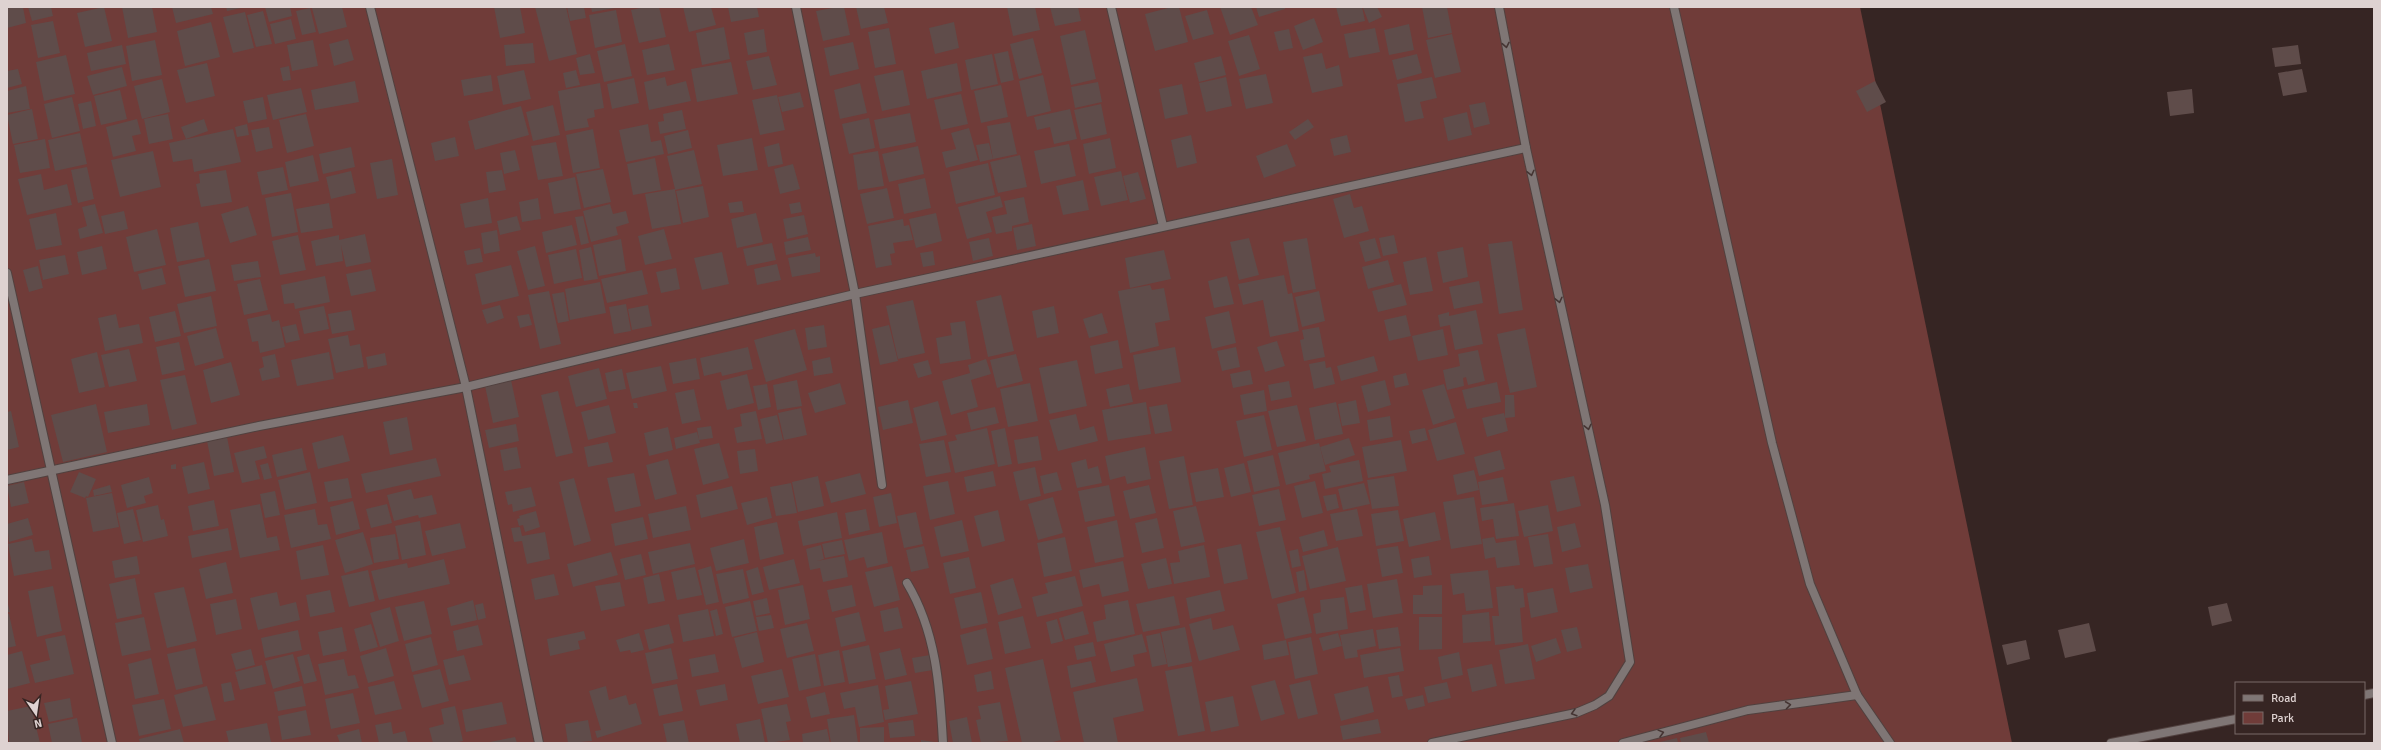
<svg xmlns="http://www.w3.org/2000/svg" width="2381" height="750" font-family="Signika,sans-serif">
  <style>
    .green { fill: #703c39 }
    .building { fill: #5f4c4a }
    .lines { fill: none; stroke-linecap: round; stroke-linejoin: round }
    .street-casing { stroke: #51413f; stroke-width: 10 }
    .street { stroke: #7f7675; stroke-width: 8 }
    .oneway { stroke: #453533 }
  </style>
  <rect width="100%" height="100%" fill="#362523"/>
  <!-- green -->
  <path class="green" d="M 7,7 L 1860,7 L 2012,743 L 7,743 Z"/>
  <!-- building -->
  <g class="building">
    <path d="M 7,7 L 23,7 L 26,23 L 7,28 Z"/>
    <path d="M 28,7 L 51,7 L 53,16 L 32,21 Z"/>
    <path d="M 104,7 L 112,41 L 85,47 L 77,13 Z"/>
    <path d="M 122,7 L 152,7 L 157,32 L 128,38 Z"/>
    <path d="M 172,7 L 211,7 L 213,14 L 176,23 Z"/>
    <path d="M 226,7 L 241,7 L 241,8 L 227,11 Z"/>
    <path d="M 265,7 L 290,7 L 292,16 L 269,22 Z"/>
    <path d="M 315,7 L 342,7 L 347,27 L 319,34 L 312,8 Z"/>
    <path d="M 494,7 L 520,7 L 525,33 L 500,38 Z"/>
    <path d="M 535,7 L 566,7 L 577,54 L 549,61 Z"/>
    <path d="M 567,7 L 584,7 L 586,18 L 570,21 Z"/>
    <path d="M 591,7 L 615,7 L 615,8 L 592,12 Z"/>
    <path d="M 645,7 L 659,7 L 666,37 L 639,43 L 631,10 Z"/>
    <path d="M 683,7 L 711,7 L 716,25 L 689,32 Z"/>
    <path d="M 728,7 L 757,7 L 759,17 L 731,22 Z"/>
    <path d="M 838,7 L 844,7 L 850,35 L 823,41 L 816,11 Z"/>
    <path d="M 856,7 L 884,7 L 888,23 L 861,29 Z"/>
    <path d="M 1007,7 L 1035,7 L 1040,30 L 1013,36 Z"/>
    <path d="M 1050,7 L 1078,7 L 1081,21 L 1055,26 Z"/>
    <path d="M 1172,7 L 1179,7 L 1188,42 L 1155,51 L 1145,14 Z"/>
    <path d="M 1220,7 L 1251,7 L 1258,25 L 1230,35 Z"/>
    <path d="M 1256,7 L 1285,7 L 1285,9 L 1259,17 Z"/>
    <path d="M 1336,7 L 1362,7 L 1365,21 L 1341,26 Z"/>
    <path d="M 1377,7 L 1382,17 L 1369,23 L 1363,8 Z"/>
    <path d="M 1422,7 L 1447,7 L 1452,33 L 1428,38 Z"/>
    <path d="M 310,8 L 316,32 L 302,35 L 296,11 Z"/>
    <path d="M 616,10 L 622,42 L 595,48 L 589,15 Z"/>
    <path d="M 1207,10 L 1214,34 L 1193,40 L 1185,16 Z"/>
    <path d="M 263,11 L 272,44 L 256,47 L 247,15 Z"/>
    <path d="M 245,12 L 254,48 L 233,53 L 223,17 Z"/>
    <path d="M 1314,18 L 1323,42 L 1303,50 L 1294,26 Z"/>
    <path d="M 291,19 L 296,39 L 275,44 L 270,24 Z"/>
    <path d="M 53,21 L 60,53 L 38,58 L 31,25 Z"/>
    <path d="M 211,22 L 220,57 L 185,66 L 177,31 Z"/>
    <path d="M 954,22 L 959,48 L 935,54 L 929,28 Z"/>
    <path d="M 1409,24 L 1414,50 L 1389,55 L 1384,30 Z"/>
    <path d="M 724,27 L 730,59 L 702,65 L 696,33 Z"/>
    <path d="M 889,28 L 896,64 L 875,68 L 868,32 Z"/>
    <path d="M 1375,28 L 1380,52 L 1349,58 L 1344,34 Z"/>
    <path d="M 764,29 L 767,52 L 748,55 L 744,33 Z"/>
    <path d="M 1289,29 L 1293,48 L 1279,51 L 1274,32 Z"/>
    <path d="M 1085,30 L 1096,79 L 1071,85 L 1060,36 Z"/>
    <path d="M 1452,34 L 1461,72 L 1435,78 L 1426,40 Z"/>
    <path d="M 1249,35 L 1260,69 L 1239,76 L 1228,41 Z"/>
    <path d="M 1033,38 L 1042,73 L 1019,79 L 1010,44 Z"/>
    <path d="M 348,39 L 354,60 L 334,66 L 329,44 Z"/>
    <path d="M 155,40 L 162,75 L 132,81 L 126,46 Z"/>
    <path d="M 313,40 L 318,66 L 292,71 L 287,45 Z"/>
    <path d="M 853,42 L 859,69 L 830,76 L 824,48 Z"/>
    <path d="M 533,43 L 535,63 L 506,66 L 504,45 Z"/>
    <path d="M 625,44 L 632,76 L 604,82 L 597,51 Z"/>
    <path d="M 669,44 L 675,70 L 647,75 L 642,50 Z"/>
    <path d="M 122,45 L 126,64 L 91,71 L 87,53 Z"/>
    <path d="M 2298,45 L 2301,64 L 2275,67 L 2272,48 Z"/>
    <path d="M 1008,51 L 1014,80 L 1001,83 L 994,54 Z"/>
    <path d="M 1322,53 L 1326,69 L 1339,65 L 1343,86 L 1312,93 L 1303,57 Z"/>
    <path d="M 590,54 L 595,73 L 580,75 L 576,58 Z"/>
    <path d="M 992,54 L 998,84 L 971,90 L 965,60 Z"/>
    <path d="M 1417,54 L 1422,73 L 1397,80 L 1392,60 Z"/>
    <path d="M 66,55 L 75,94 L 44,101 L 36,62 Z"/>
    <path d="M 769,56 L 777,85 L 753,90 L 746,61 Z"/>
    <path d="M 1221,56 L 1226,75 L 1199,82 L 1194,63 Z"/>
    <path d="M 731,62 L 738,94 L 697,102 L 691,69 Z"/>
    <path d="M 207,63 L 215,96 L 186,103 L 177,70 Z"/>
    <path d="M 957,63 L 962,91 L 927,99 L 921,71 Z"/>
    <path d="M 289,66 L 291,80 L 283,81 L 280,68 Z"/>
    <path d="M 122,67 L 127,86 L 93,95 L 87,76 Z"/>
    <path d="M 18,69 L 22,84 L 7,88 L 7,71 Z"/>
    <path d="M 2302,69 L 2307,92 L 2283,96 L 2278,73 Z"/>
    <path d="M 524,70 L 531,99 L 503,105 L 497,76 Z"/>
    <path d="M 576,70 L 580,85 L 566,88 L 563,73 Z"/>
    <path d="M 903,70 L 910,105 L 882,111 L 874,76 Z"/>
    <path d="M 1266,74 L 1273,103 L 1246,109 L 1239,79 Z"/>
    <path d="M 491,75 L 493,91 L 464,96 L 461,80 Z"/>
    <path d="M 1043,75 L 1051,111 L 1027,117 L 1019,81 Z"/>
    <path d="M 665,77 L 667,86 L 686,81 L 691,101 L 649,110 L 644,82 Z"/>
    <path d="M 1226,77 L 1232,106 L 1206,112 L 1199,83 Z"/>
    <path d="M 1432,77 L 1437,98 L 1420,102 L 1424,118 L 1405,122 L 1397,84 Z"/>
    <path d="M 634,78 L 639,103 L 612,109 L 607,84 Z"/>
    <path d="M 162,79 L 170,112 L 142,119 L 134,86 Z"/>
    <path d="M 355,81 L 359,102 L 315,110 L 311,90 Z"/>
    <path d="M 1875,81 L 1886,102 L 1867,112 L 1856,91 Z"/>
    <path d="M 1098,82 L 1102,102 L 1075,108 L 1071,87 Z"/>
    <path d="M 600,83 L 604,108 L 594,110 L 595,117 L 587,119 L 589,127 L 565,131 L 558,91 Z"/>
    <path d="M 860,83 L 867,113 L 840,119 L 834,90 Z"/>
    <path d="M 1182,84 L 1188,114 L 1165,119 L 1159,89 Z"/>
    <path d="M 1001,85 L 1008,117 L 981,123 L 974,91 Z"/>
    <path d="M 26,86 L 30,109 L 7,113 L 7,91 Z"/>
    <path d="M 301,88 L 307,112 L 273,120 L 267,95 Z"/>
    <path d="M 2192,89 L 2194,113 L 2170,116 L 2167,92 Z"/>
    <path d="M 120,90 L 127,119 L 101,125 L 94,96 Z"/>
    <path d="M 800,92 L 804,107 L 782,112 L 778,97 Z"/>
    <path d="M 961,94 L 968,124 L 941,130 L 934,100 Z"/>
    <path d="M 777,95 L 785,130 L 760,135 L 752,100 Z"/>
    <path d="M 72,97 L 80,131 L 52,138 L 44,104 Z"/>
    <path d="M 263,97 L 267,119 L 248,123 L 243,101 Z"/>
    <path d="M 91,101 L 96,126 L 83,129 L 78,104 Z"/>
    <path d="M 1485,102 L 1490,124 L 1474,128 L 1469,105 Z"/>
    <path d="M 1101,104 L 1107,134 L 1081,140 L 1074,110 Z"/>
    <path d="M 553,105 L 560,135 L 533,141 L 526,112 Z"/>
    <path d="M 521,106 L 529,135 L 475,150 L 468,121 Z"/>
    <path d="M 32,109 L 38,139 L 13,144 L 7,115 Z"/>
    <path d="M 1070,109 L 1077,139 L 1054,144 L 1050,127 L 1037,130 L 1034,117 Z"/>
    <path d="M 682,110 L 686,129 L 660,134 L 658,122 L 664,121 L 663,114 Z"/>
    <path d="M 1467,112 L 1472,135 L 1448,141 L 1443,118 Z"/>
    <path d="M 910,113 L 916,142 L 880,149 L 874,120 Z"/>
    <path d="M 168,114 L 173,139 L 149,144 L 144,119 Z"/>
    <path d="M 306,114 L 314,146 L 287,153 L 279,120 Z"/>
    <path d="M 869,118 L 875,148 L 849,154 L 842,124 Z"/>
    <path d="M 137,119 L 141,134 L 132,136 L 136,151 L 113,157 L 106,127 Z"/>
    <path d="M 204,119 L 208,131 L 186,139 L 181,127 Z"/>
    <path d="M 1308,119 L 1314,127 L 1295,140 L 1289,132 Z"/>
    <path d="M 1010,122 L 1017,154 L 993,159 L 987,126 Z"/>
    <path d="M 247,124 L 249,135 L 237,137 L 235,127 Z"/>
    <path d="M 648,124 L 651,142 L 661,140 L 664,154 L 626,162 L 619,130 Z"/>
    <path d="M 269,127 L 273,148 L 256,152 L 251,130 Z"/>
    <path d="M 969,128 L 978,160 L 946,168 L 942,152 L 956,149 L 951,133 Z"/>
    <path d="M 233,129 L 241,162 L 194,172 L 192,159 L 173,162 L 169,143 Z"/>
    <path d="M 593,129 L 600,168 L 573,173 L 566,135 Z"/>
    <path d="M 688,130 L 692,148 L 668,154 L 664,136 Z"/>
    <path d="M 80,133 L 87,164 L 55,171 L 48,140 Z"/>
    <path d="M 1191,135 L 1197,163 L 1177,168 L 1171,140 Z"/>
    <path d="M 1347,135 L 1351,152 L 1334,156 L 1330,139 Z"/>
    <path d="M 455,137 L 459,156 L 435,161 L 431,143 Z"/>
    <path d="M 752,138 L 758,170 L 723,176 L 717,145 Z"/>
    <path d="M 1110,138 L 1116,168 L 1089,174 L 1083,144 Z"/>
    <path d="M 45,139 L 50,168 L 20,173 L 14,145 Z"/>
    <path d="M 556,142 L 563,176 L 538,180 L 531,146 Z"/>
    <path d="M 779,143 L 783,164 L 768,167 L 764,147 Z"/>
    <path d="M 989,143 L 993,159 L 980,162 L 976,145 Z"/>
    <path d="M 1069,144 L 1076,176 L 1041,184 L 1034,151 Z"/>
    <path d="M 1287,144 L 1296,166 L 1264,178 L 1256,156 Z"/>
    <path d="M 918,146 L 924,174 L 889,182 L 882,154 Z"/>
    <path d="M 351,147 L 355,167 L 323,174 L 319,154 Z"/>
    <path d="M 515,150 L 520,170 L 504,174 L 500,153 Z"/>
    <path d="M 694,150 L 702,184 L 675,190 L 681,224 L 652,229 L 645,194 L 675,189 L 667,156 Z"/>
    <path d="M 153,151 L 161,187 L 120,197 L 111,160 Z"/>
    <path d="M 878,151 L 884,186 L 858,190 L 853,155 Z"/>
    <path d="M 313,155 L 319,181 L 290,187 L 285,162 Z"/>
    <path d="M 1020,155 L 1027,187 L 998,193 L 990,162 Z"/>
    <path d="M 655,158 L 661,190 L 633,195 L 627,164 Z"/>
    <path d="M 392,159 L 398,195 L 377,199 L 370,163 Z"/>
    <path d="M 988,163 L 995,195 L 956,204 L 949,172 Z"/>
    <path d="M 793,164 L 800,189 L 780,194 L 774,169 Z"/>
    <path d="M 87,167 L 94,199 L 78,203 L 71,170 Z"/>
    <path d="M 283,167 L 288,190 L 262,195 L 257,172 Z"/>
    <path d="M 603,169 L 611,202 L 584,208 L 576,174 Z"/>
    <path d="M 226,170 L 232,202 L 201,207 L 196,184 L 200,183 L 199,174 Z"/>
    <path d="M 502,170 L 506,190 L 489,193 L 486,172 Z"/>
    <path d="M 351,171 L 356,193 L 331,199 L 326,177 Z"/>
    <path d="M 1121,171 L 1128,200 L 1101,206 L 1094,177 Z"/>
    <path d="M 1138,172 L 1146,199 L 1130,203 L 1123,176 Z"/>
    <path d="M 41,174 L 44,190 L 67,184 L 72,205 L 27,215 L 18,179 Z"/>
    <path d="M 575,177 L 581,209 L 554,214 L 548,183 Z"/>
    <path d="M 925,178 L 931,208 L 904,214 L 898,184 Z"/>
    <path d="M 1083,180 L 1089,210 L 1063,215 L 1056,186 Z"/>
    <path d="M 703,186 L 709,217 L 683,223 L 676,191 Z"/>
    <path d="M 887,188 L 894,218 L 867,224 L 860,194 Z"/>
    <path d="M 291,193 L 298,232 L 272,237 L 265,198 Z"/>
    <path d="M 1350,194 L 1354,208 L 1362,206 L 1369,231 L 1344,238 L 1333,199 Z"/>
    <path d="M 1000,196 L 1003,207 L 986,212 L 992,232 L 967,239 L 958,207 Z"/>
    <path d="M 1024,197 L 1029,222 L 1012,226 L 1012,231 L 996,234 L 992,217 L 1007,214 L 1004,201 Z"/>
    <path d="M 488,198 L 492,223 L 465,228 L 460,204 Z"/>
    <path d="M 538,198 L 541,219 L 522,222 L 519,202 Z"/>
    <path d="M 742,201 L 744,212 L 730,213 L 728,203 Z"/>
    <path d="M 800,202 L 802,212 L 791,214 L 789,204 Z"/>
    <path d="M 329,203 L 333,228 L 301,233 L 296,209 Z"/>
    <path d="M 95,204 L 103,233 L 80,239 L 78,229 L 87,226 L 82,207 Z"/>
    <path d="M 610,204 L 613,214 L 626,211 L 629,223 L 616,227 L 618,235 L 591,242 L 583,211 Z"/>
    <path d="M 248,206 L 257,235 L 230,243 L 221,214 Z"/>
    <path d="M 124,211 L 128,229 L 105,234 L 101,216 Z"/>
    <path d="M 56,213 L 62,245 L 36,250 L 29,219 Z"/>
    <path d="M 756,213 L 763,242 L 737,248 L 731,219 Z"/>
    <path d="M 936,213 L 942,241 L 916,248 L 909,219 Z"/>
    <path d="M 804,215 L 808,234 L 787,239 L 783,219 Z"/>
    <path d="M 517,216 L 521,230 L 500,235 L 497,221 Z"/>
    <path d="M 583,216 L 589,243 L 581,245 L 575,217 Z"/>
    <path d="M 903,219 L 904,226 L 909,225 L 913,240 L 893,243 L 895,253 L 890,254 L 892,265 L 876,268 L 868,226 Z"/>
    <path d="M 198,222 L 205,257 L 177,262 L 170,228 Z"/>
    <path d="M 1032,224 L 1036,246 L 1017,250 L 1013,228 Z"/>
    <path d="M 572,225 L 577,245 L 546,253 L 542,232 Z"/>
    <path d="M 157,229 L 166,265 L 134,272 L 126,237 Z"/>
    <path d="M 664,229 L 672,259 L 645,265 L 638,236 Z"/>
    <path d="M 497,230 L 500,251 L 484,254 L 481,233 Z"/>
    <path d="M 365,234 L 371,262 L 346,267 L 341,245 L 343,261 L 316,266 L 311,241 L 339,235 L 339,240 Z"/>
    <path d="M 298,235 L 306,270 L 280,275 L 272,241 Z"/>
    <path d="M 1394,235 L 1398,253 L 1383,256 L 1379,238 Z"/>
    <path d="M 808,237 L 811,250 L 786,255 L 784,242 Z"/>
    <path d="M 989,238 L 993,256 L 973,261 L 969,242 Z"/>
    <path d="M 1249,238 L 1259,275 L 1239,280 L 1230,242 Z"/>
    <path d="M 1307,238 L 1316,289 L 1293,293 L 1283,242 Z"/>
    <path d="M 1375,238 L 1381,258 L 1365,262 L 1359,242 Z"/>
    <path d="M 621,239 L 626,271 L 599,276 L 593,245 Z"/>
    <path d="M 1512,241 L 1523,310 L 1499,314 L 1488,244 Z"/>
    <path d="M 772,243 L 776,260 L 747,266 L 743,249 Z"/>
    <path d="M 102,246 L 107,269 L 82,275 L 77,252 Z"/>
    <path d="M 535,246 L 545,286 L 528,290 L 517,251 Z"/>
    <path d="M 591,247 L 598,279 L 584,281 L 579,250 Z"/>
    <path d="M 1463,247 L 1468,277 L 1443,283 L 1437,252 Z"/>
    <path d="M 480,248 L 483,262 L 467,265 L 464,251 Z"/>
    <path d="M 576,249 L 582,278 L 554,284 L 548,255 Z"/>
    <path d="M 1164,250 L 1171,279 L 1130,288 L 1125,258 Z"/>
    <path d="M 933,251 L 935,265 L 923,267 L 920,253 Z"/>
    <path d="M 722,252 L 729,284 L 702,290 L 694,258 Z"/>
    <path d="M 815,253 L 816,257 L 820,256 L 820,272 L 792,277 L 788,258 Z"/>
    <path d="M 65,255 L 69,274 L 43,280 L 39,260 Z"/>
    <path d="M 1426,257 L 1433,291 L 1410,295 L 1403,262 Z"/>
    <path d="M 209,259 L 216,291 L 185,297 L 178,266 Z"/>
    <path d="M 1388,260 L 1394,282 L 1368,289 L 1362,267 Z"/>
    <path d="M 258,261 L 261,277 L 234,281 L 231,265 Z"/>
    <path d="M 777,264 L 781,280 L 757,285 L 754,269 Z"/>
    <path d="M 511,265 L 519,296 L 482,305 L 475,274 Z"/>
    <path d="M 38,266 L 43,288 L 29,292 L 23,270 Z"/>
    <path d="M 162,268 L 166,284 L 142,290 L 138,274 Z"/>
    <path d="M 676,268 L 680,289 L 661,293 L 656,272 Z"/>
    <path d="M 371,269 L 376,291 L 351,296 L 346,274 Z"/>
    <path d="M 642,270 L 648,294 L 607,303 L 601,279 Z"/>
    <path d="M 1284,275 L 1288,294 L 1292,293 L 1299,331 L 1270,337 L 1263,300 L 1243,305 L 1238,284 Z"/>
    <path d="M 325,276 L 330,302 L 295,309 L 294,303 L 284,304 L 281,285 Z"/>
    <path d="M 1227,276 L 1234,304 L 1214,308 L 1208,281 Z"/>
    <path d="M 260,279 L 268,310 L 244,315 L 237,284 Z"/>
    <path d="M 1479,281 L 1483,303 L 1454,309 L 1449,287 Z"/>
    <path d="M 600,282 L 606,313 L 570,320 L 565,289 Z"/>
    <path d="M 1401,284 L 1407,305 L 1378,312 L 1372,291 Z"/>
    <path d="M 1150,285 L 1152,290 L 1164,288 L 1170,320 L 1155,323 L 1159,346 L 1130,353 L 1118,291 Z"/>
    <path d="M 549,291 L 561,344 L 540,349 L 528,295 Z"/>
    <path d="M 1319,291 L 1325,321 L 1302,327 L 1295,297 Z"/>
    <path d="M 564,292 L 569,321 L 558,323 L 552,294 Z"/>
    <path d="M 1001,295 L 1014,351 L 988,357 L 976,301 Z"/>
    <path d="M 211,296 L 217,326 L 184,333 L 177,304 Z"/>
    <path d="M 913,300 L 925,353 L 898,359 L 886,306 Z"/>
    <path d="M 626,304 L 631,331 L 614,334 L 609,307 Z"/>
    <path d="M 500,305 L 504,318 L 487,324 L 482,310 Z"/>
    <path d="M 648,305 L 652,326 L 632,330 L 628,309 Z"/>
    <path d="M 324,306 L 329,329 L 304,334 L 299,311 Z"/>
    <path d="M 1054,306 L 1059,333 L 1037,338 L 1032,311 Z"/>
    <path d="M 351,310 L 355,330 L 332,334 L 328,314 Z"/>
    <path d="M 1476,310 L 1483,344 L 1455,350 L 1450,325 L 1440,327 L 1438,315 L 1449,312 L 1449,316 Z"/>
    <path d="M 175,311 L 181,336 L 155,342 L 149,317 Z"/>
    <path d="M 1229,311 L 1236,343 L 1212,349 L 1205,317 Z"/>
    <path d="M 1102,313 L 1108,333 L 1089,338 L 1083,319 Z"/>
    <path d="M 116,314 L 119,328 L 139,324 L 143,343 L 105,351 L 98,318 Z"/>
    <path d="M 270,314 L 272,322 L 279,320 L 285,347 L 260,353 L 258,341 L 252,342 L 247,319 Z"/>
    <path d="M 529,314 L 532,325 L 520,328 L 517,316 Z"/>
    <path d="M 1406,315 L 1411,336 L 1389,341 L 1384,320 Z"/>
    <path d="M 965,321 L 971,359 L 940,364 L 936,338 L 952,335 L 950,323 Z"/>
    <path d="M 296,324 L 300,340 L 286,343 L 282,327 Z"/>
    <path d="M 824,325 L 827,347 L 808,350 L 805,328 Z"/>
    <path d="M 889,325 L 898,361 L 880,365 L 872,329 Z"/>
    <path d="M 1319,327 L 1325,357 L 1304,361 L 1300,340 L 1304,339 L 1302,330 Z"/>
    <path d="M 216,328 L 224,358 L 195,366 L 187,336 Z"/>
    <path d="M 1525,328 L 1537,387 L 1510,393 L 1497,334 Z"/>
    <path d="M 795,329 L 807,370 L 766,382 L 754,340 Z"/>
    <path d="M 1443,329 L 1448,355 L 1418,361 L 1412,336 Z"/>
    <path d="M 348,335 L 350,346 L 360,344 L 364,367 L 336,373 L 328,339 Z"/>
    <path d="M 1118,340 L 1123,368 L 1095,374 L 1090,346 Z"/>
    <path d="M 1277,341 L 1285,366 L 1265,372 L 1257,347 Z"/>
    <path d="M 179,342 L 185,370 L 162,375 L 156,347 Z"/>
    <path d="M 748,347 L 753,369 L 722,376 L 721,372 L 704,376 L 700,358 Z"/>
    <path d="M 1175,347 L 1181,382 L 1139,390 L 1133,355 Z"/>
    <path d="M 1236,347 L 1240,367 L 1222,371 L 1217,351 Z"/>
    <path d="M 129,349 L 137,381 L 109,387 L 101,355 Z"/>
    <path d="M 1478,350 L 1485,381 L 1468,385 L 1466,377 L 1463,378 L 1464,386 L 1447,390 L 1443,370 L 1460,366 L 1458,354 Z"/>
    <path d="M 97,352 L 105,387 L 79,393 L 71,359 Z"/>
    <path d="M 329,352 L 334,379 L 297,386 L 291,360 Z"/>
    <path d="M 385,353 L 387,365 L 368,369 L 366,357 Z"/>
    <path d="M 275,354 L 280,377 L 262,381 L 259,369 L 264,367 L 262,357 Z"/>
    <path d="M 1016,354 L 1023,381 L 997,388 L 990,360 Z"/>
    <path d="M 1374,356 L 1378,371 L 1341,381 L 1337,366 Z"/>
    <path d="M 830,357 L 833,373 L 814,376 L 812,361 Z"/>
    <path d="M 696,358 L 700,379 L 673,384 L 669,363 Z"/>
    <path d="M 986,359 L 991,374 L 971,380 L 978,407 L 951,415 L 942,381 L 970,373 L 968,365 Z"/>
    <path d="M 928,360 L 932,374 L 918,378 L 913,364 Z"/>
    <path d="M 1077,360 L 1087,406 L 1049,414 L 1039,368 Z"/>
    <path d="M 1325,361 L 1326,368 L 1331,367 L 1335,384 L 1314,389 L 1309,364 Z"/>
    <path d="M 231,362 L 240,395 L 211,403 L 203,370 Z"/>
    <path d="M 661,366 L 667,391 L 632,399 L 626,373 Z"/>
    <path d="M 599,368 L 607,399 L 576,407 L 568,376 Z"/>
    <path d="M 622,369 L 626,389 L 609,392 L 605,373 Z"/>
    <path d="M 1250,370 L 1253,384 L 1233,388 L 1230,374 Z"/>
    <path d="M 1406,373 L 1409,385 L 1395,388 L 1393,376 Z"/>
    <path d="M 747,374 L 754,403 L 727,410 L 720,381 Z"/>
    <path d="M 185,375 L 197,424 L 172,430 L 160,380 Z"/>
    <path d="M 511,380 L 519,417 L 493,423 L 485,386 Z"/>
    <path d="M 797,380 L 802,406 L 777,410 L 773,385 Z"/>
    <path d="M 1385,380 L 1391,405 L 1368,412 L 1361,386 Z"/>
    <path d="M 1289,381 L 1292,397 L 1271,401 L 1268,385 Z"/>
    <path d="M 1497,382 L 1501,402 L 1467,409 L 1462,390 Z"/>
    <path d="M 840,383 L 846,404 L 815,413 L 808,393 Z"/>
    <path d="M 1030,383 L 1038,421 L 1008,427 L 1000,389 Z"/>
    <path d="M 767,384 L 771,407 L 758,410 L 753,386 Z"/>
    <path d="M 1129,384 L 1133,402 L 1110,407 L 1106,389 Z"/>
    <path d="M 1444,384 L 1455,418 L 1433,425 L 1422,390 Z"/>
    <path d="M 694,389 L 701,420 L 682,424 L 675,393 Z"/>
    <path d="M 1264,390 L 1267,411 L 1244,415 L 1240,395 Z"/>
    <path d="M 558,391 L 573,453 L 556,457 L 541,395 Z"/>
    <path d="M 1505,395 L 1514,395 L 1515,417 L 1505,418 Z"/>
    <path d="M 908,400 L 913,423 L 883,430 L 878,407 Z"/>
    <path d="M 1356,400 L 1360,423 L 1342,426 L 1338,404 Z"/>
    <path d="M 938,401 L 947,435 L 921,441 L 913,408 Z"/>
    <path d="M 1146,402 L 1151,434 L 1108,441 L 1102,410 Z"/>
    <path d="M 1336,402 L 1343,434 L 1315,440 L 1309,408 Z"/>
    <path d="M 633,403 L 637,403 L 638,408 L 634,408 Z"/>
    <path d="M 96,404 L 107,452 L 63,462 L 51,415 Z"/>
    <path d="M 147,404 L 150,425 L 108,433 L 104,412 Z"/>
    <path d="M 1167,404 L 1172,431 L 1155,434 L 1149,407 Z"/>
    <path d="M 609,405 L 616,433 L 588,440 L 581,412 Z"/>
    <path d="M 1297,405 L 1306,441 L 1277,447 L 1268,411 Z"/>
    <path d="M 995,407 L 999,423 L 971,430 L 967,413 Z"/>
    <path d="M 801,408 L 807,435 L 784,440 L 778,413 Z"/>
    <path d="M 11,411 L 19,447 L 7,450 L 7,412 Z"/>
    <path d="M 756,411 L 762,439 L 737,443 L 734,428 L 742,426 L 740,414 Z"/>
    <path d="M 1504,413 L 1508,431 L 1487,437 L 1482,418 Z"/>
    <path d="M 1076,414 L 1080,430 L 1094,426 L 1098,441 L 1058,451 L 1049,420 Z"/>
    <path d="M 777,415 L 783,440 L 766,444 L 760,419 Z"/>
    <path d="M 1264,415 L 1272,450 L 1244,457 L 1236,421 Z"/>
    <path d="M 1390,416 L 1393,437 L 1370,441 L 1367,420 Z"/>
    <path d="M 407,417 L 413,450 L 390,455 L 383,422 Z"/>
    <path d="M 1456,422 L 1465,454 L 1437,461 L 1428,430 Z"/>
    <path d="M 516,424 L 519,441 L 489,448 L 485,430 Z"/>
    <path d="M 711,426 L 713,438 L 699,440 L 697,428 Z"/>
    <path d="M 668,427 L 673,450 L 649,456 L 644,433 Z"/>
    <path d="M 987,428 L 995,464 L 955,473 L 948,442 L 957,440 L 955,435 Z"/>
    <path d="M 1005,428 L 1012,464 L 998,467 L 991,431 Z"/>
    <path d="M 1425,428 L 1428,440 L 1412,444 L 1409,431 Z"/>
    <path d="M 697,432 L 700,443 L 676,449 L 674,438 Z"/>
    <path d="M 343,435 L 350,461 L 318,469 L 312,443 Z"/>
    <path d="M 1038,436 L 1042,460 L 1018,464 L 1014,440 Z"/>
    <path d="M 227,437 L 234,472 L 214,476 L 207,441 Z"/>
    <path d="M 1349,438 L 1355,455 L 1325,465 L 1320,447 Z"/>
    <path d="M 944,440 L 951,472 L 926,477 L 919,444 Z"/>
    <path d="M 1401,440 L 1407,471 L 1368,478 L 1362,447 Z"/>
    <path d="M 608,442 L 613,462 L 588,467 L 584,447 Z"/>
    <path d="M 719,443 L 729,478 L 703,485 L 694,449 Z"/>
    <path d="M 1319,443 L 1326,471 L 1309,475 L 1310,479 L 1286,485 L 1278,453 Z"/>
    <path d="M 264,446 L 267,458 L 255,461 L 260,479 L 242,483 L 234,453 Z"/>
    <path d="M 517,447 L 521,468 L 504,471 L 500,450 Z"/>
    <path d="M 1145,447 L 1151,479 L 1127,484 L 1125,476 L 1110,480 L 1105,456 Z"/>
    <path d="M 302,448 L 307,470 L 277,477 L 272,455 Z"/>
    <path d="M 755,449 L 758,471 L 740,474 L 737,451 Z"/>
    <path d="M 1500,450 L 1505,469 L 1479,476 L 1474,457 Z"/>
    <path d="M 1273,455 L 1280,486 L 1254,492 L 1247,461 Z"/>
    <path d="M 1184,456 L 1193,505 L 1169,509 L 1159,461 Z"/>
    <path d="M 436,458 L 441,476 L 366,493 L 361,474 Z"/>
    <path d="M 668,459 L 677,494 L 655,500 L 646,465 Z"/>
    <path d="M 1086,459 L 1088,469 L 1098,466 L 1102,483 L 1077,488 L 1071,463 Z"/>
    <path d="M 1359,460 L 1363,481 L 1325,489 L 1322,474 L 1331,472 L 1329,466 Z"/>
    <path d="M 204,462 L 210,489 L 188,494 L 182,467 Z"/>
    <path d="M 268,463 L 272,478 L 264,480 L 260,465 Z"/>
    <path d="M 1244,463 L 1251,492 L 1231,497 L 1224,468 Z"/>
    <path d="M 176,464 L 176,469 L 171,469 L 171,465 Z"/>
    <path d="M 1035,467 L 1041,496 L 1020,501 L 1013,472 Z"/>
    <path d="M 1218,468 L 1224,497 L 1196,502 L 1190,473 Z"/>
    <path d="M 1474,470 L 1479,490 L 1457,495 L 1453,475 Z"/>
    <path d="M 993,471 L 996,486 L 967,492 L 964,477 Z"/>
    <path d="M 79,472 L 96,479 L 88,497 L 86,496 L 85,498 L 70,492 Z"/>
    <path d="M 310,472 L 317,503 L 285,510 L 278,480 Z"/>
    <path d="M 1057,472 L 1062,490 L 1044,494 L 1040,476 Z"/>
    <path d="M 634,473 L 641,506 L 615,512 L 607,478 Z"/>
    <path d="M 860,473 L 866,494 L 831,503 L 825,482 Z"/>
    <path d="M 818,476 L 824,506 L 798,512 L 792,482 Z"/>
    <path d="M 1394,476 L 1399,506 L 1372,509 L 1367,480 Z"/>
    <path d="M 1574,476 L 1581,506 L 1557,512 L 1550,481 Z"/>
    <path d="M 149,477 L 153,493 L 144,496 L 146,503 L 127,508 L 121,485 Z"/>
    <path d="M 1503,477 L 1508,501 L 1482,505 L 1478,482 Z"/>
    <path d="M 348,478 L 352,498 L 328,502 L 324,482 Z"/>
    <path d="M 574,478 L 591,541 L 574,546 L 559,482 Z"/>
    <path d="M 948,481 L 955,514 L 930,520 L 923,486 Z"/>
    <path d="M 1315,481 L 1323,513 L 1302,518 L 1294,486 Z"/>
    <path d="M 24,482 L 29,503 L 11,507 L 7,486 Z"/>
    <path d="M 791,483 L 797,513 L 776,516 L 770,487 Z"/>
    <path d="M 1364,483 L 1370,504 L 1343,510 L 1338,489 Z"/>
    <path d="M 110,485 L 112,492 L 94,496 L 93,490 Z"/>
    <path d="M 1109,485 L 1115,516 L 1085,522 L 1078,491 Z"/>
    <path d="M 1149,485 L 1156,513 L 1130,519 L 1123,491 Z"/>
    <path d="M 732,486 L 738,509 L 701,518 L 696,495 Z"/>
    <path d="M 531,487 L 536,506 L 513,512 L 512,504 L 508,505 L 505,492 Z"/>
    <path d="M 411,489 L 414,499 L 432,495 L 437,514 L 419,518 L 418,515 L 394,521 L 387,495 Z"/>
    <path d="M 1279,489 L 1286,520 L 1259,526 L 1252,495 Z"/>
    <path d="M 275,491 L 280,515 L 265,518 L 260,494 Z"/>
    <path d="M 112,493 L 119,527 L 93,532 L 86,498 Z"/>
    <path d="M 891,493 L 897,523 L 879,527 L 873,497 Z"/>
    <path d="M 1336,494 L 1339,508 L 1327,511 L 1323,496 Z"/>
    <path d="M 767,497 L 772,518 L 747,525 L 741,503 Z"/>
    <path d="M 1053,497 L 1063,533 L 1038,540 L 1028,504 Z"/>
    <path d="M 1474,497 L 1482,544 L 1451,549 L 1443,502 Z"/>
    <path d="M 214,500 L 219,526 L 193,531 L 188,506 Z"/>
    <path d="M 353,501 L 360,529 L 336,535 L 330,507 Z"/>
    <path d="M 1514,503 L 1519,536 L 1496,539 L 1493,519 L 1482,521 L 1480,508 Z"/>
    <path d="M 260,504 L 267,538 L 277,536 L 280,550 L 240,558 L 230,510 Z"/>
    <path d="M 387,504 L 392,523 L 371,528 L 366,509 Z"/>
    <path d="M 158,505 L 161,520 L 164,519 L 168,536 L 143,542 L 136,510 Z"/>
    <path d="M 1548,505 L 1553,531 L 1524,537 L 1518,511 Z"/>
    <path d="M 686,506 L 691,530 L 653,538 L 648,514 Z"/>
    <path d="M 1196,506 L 1205,542 L 1181,547 L 1173,511 Z"/>
    <path d="M 133,509 L 141,540 L 124,544 L 117,513 Z"/>
    <path d="M 315,509 L 318,525 L 327,524 L 331,539 L 291,548 L 284,515 Z"/>
    <path d="M 866,509 L 870,530 L 849,535 L 845,513 Z"/>
    <path d="M 1357,509 L 1363,536 L 1336,541 L 1330,514 Z"/>
    <path d="M 998,510 L 1005,541 L 982,547 L 974,516 Z"/>
    <path d="M 1398,510 L 1404,541 L 1376,546 L 1371,514 Z"/>
    <path d="M 536,511 L 540,527 L 525,532 L 523,525 L 519,526 L 517,519 L 520,518 L 519,516 Z"/>
    <path d="M 837,512 L 842,538 L 803,546 L 798,521 Z"/>
    <path d="M 916,512 L 923,544 L 904,548 L 897,516 Z"/>
    <path d="M 1435,512 L 1441,540 L 1409,547 L 1403,519 Z"/>
    <path d="M 643,517 L 648,539 L 615,546 L 611,524 Z"/>
    <path d="M 28,518 L 33,535 L 9,542 L 7,524 Z"/>
    <path d="M 1157,518 L 1164,548 L 1142,553 L 1135,523 Z"/>
    <path d="M 962,520 L 969,551 L 941,557 L 934,527 Z"/>
    <path d="M 1117,520 L 1124,557 L 1095,563 L 1087,527 Z"/>
    <path d="M 420,521 L 426,555 L 402,560 L 395,526 Z"/>
    <path d="M 777,522 L 784,554 L 760,560 L 754,527 Z"/>
    <path d="M 460,523 L 466,548 L 432,556 L 425,531 Z"/>
    <path d="M 1575,523 L 1581,547 L 1562,552 L 1557,527 Z"/>
    <path d="M 520,527 L 522,536 L 545,532 L 550,559 L 527,564 L 522,541 L 514,542 L 511,528 Z"/>
    <path d="M 1280,527 L 1296,593 L 1272,599 L 1256,532 Z"/>
    <path d="M 228,528 L 232,550 L 192,558 L 188,536 Z"/>
    <path d="M 1324,530 L 1328,546 L 1303,552 L 1299,537 Z"/>
    <path d="M 363,532 L 373,564 L 345,573 L 335,540 Z"/>
    <path d="M 882,532 L 888,563 L 867,568 L 864,557 L 849,561 L 844,540 Z"/>
    <path d="M 395,534 L 399,559 L 374,563 L 370,538 Z"/>
    <path d="M 1548,534 L 1553,564 L 1534,567 L 1528,537 Z"/>
    <path d="M 1065,537 L 1072,571 L 1044,577 L 1037,543 Z"/>
    <path d="M 1494,537 L 1496,543 L 1516,540 L 1520,565 L 1497,568 L 1495,557 L 1485,559 L 1482,539 Z"/>
    <path d="M 32,539 L 35,552 L 49,550 L 52,569 L 14,576 L 8,544 Z"/>
    <path d="M 744,539 L 749,563 L 716,571 L 710,548 Z"/>
    <path d="M 842,540 L 845,554 L 825,558 L 822,544 Z"/>
    <path d="M 690,543 L 695,564 L 653,574 L 648,552 Z"/>
    <path d="M 1241,544 L 1248,579 L 1224,584 L 1217,549 Z"/>
    <path d="M 323,545 L 329,575 L 301,580 L 296,551 Z"/>
    <path d="M 821,545 L 824,559 L 817,561 L 844,556 L 848,577 L 823,582 L 820,568 L 810,570 L 806,549 Z"/>
    <path d="M 1204,545 L 1210,577 L 1174,584 L 1170,563 L 1180,562 L 1178,551 Z"/>
    <path d="M 924,546 L 929,568 L 911,572 L 906,550 Z"/>
    <path d="M 1398,546 L 1403,573 L 1382,577 L 1377,549 Z"/>
    <path d="M 1338,547 L 1346,581 L 1310,589 L 1302,556 Z"/>
    <path d="M 1298,549 L 1301,566 L 1292,568 L 1289,551 Z"/>
    <path d="M 611,552 L 618,575 L 573,587 L 567,564 Z"/>
    <path d="M 641,554 L 646,575 L 625,580 L 620,559 Z"/>
    <path d="M 137,556 L 140,574 L 115,578 L 112,561 Z"/>
    <path d="M 1429,556 L 1432,575 L 1414,578 L 1411,559 Z"/>
    <path d="M 969,557 L 976,588 L 950,594 L 943,563 Z"/>
    <path d="M 1166,558 L 1172,584 L 1148,589 L 1141,564 Z"/>
    <path d="M 444,559 L 450,584 L 379,600 L 371,571 L 407,563 L 408,568 Z"/>
    <path d="M 794,559 L 800,583 L 769,590 L 763,567 Z"/>
    <path d="M 1123,561 L 1129,591 L 1102,597 L 1099,584 L 1083,588 L 1079,570 Z"/>
    <path d="M 226,562 L 233,593 L 206,599 L 199,569 Z"/>
    <path d="M 1588,564 L 1593,588 L 1570,593 L 1565,568 Z"/>
    <path d="M 711,566 L 719,602 L 706,605 L 698,570 Z"/>
    <path d="M 892,566 L 900,600 L 874,607 L 865,572 Z"/>
    <path d="M 695,567 L 702,595 L 677,600 L 671,572 Z"/>
    <path d="M 758,567 L 764,592 L 752,595 L 746,571 Z"/>
    <path d="M 743,569 L 749,598 L 723,604 L 716,574 Z"/>
    <path d="M 368,570 L 375,601 L 349,607 L 341,576 Z"/>
    <path d="M 1304,570 L 1307,590 L 1299,592 L 1296,572 Z"/>
    <path d="M 1488,570 L 1493,608 L 1466,611 L 1464,593 L 1453,595 L 1450,574 Z"/>
    <path d="M 554,574 L 559,595 L 535,600 L 531,579 Z"/>
    <path d="M 659,574 L 665,601 L 648,604 L 643,578 Z"/>
    <path d="M 1075,576 L 1083,606 L 1037,617 L 1032,597 L 1048,593 L 1045,583 Z"/>
    <path d="M 135,578 L 142,614 L 117,619 L 109,584 Z"/>
    <path d="M 1013,578 L 1022,608 L 998,615 L 990,585 Z"/>
    <path d="M 1397,579 L 1403,613 L 1373,618 L 1367,584 Z"/>
    <path d="M 620,582 L 625,606 L 601,611 L 595,586 Z"/>
    <path d="M 803,585 L 810,619 L 785,625 L 778,590 Z"/>
    <path d="M 852,585 L 856,606 L 832,612 L 827,590 Z"/>
    <path d="M 1362,585 L 1366,610 L 1350,613 L 1345,588 Z"/>
    <path d="M 1442,585 L 1442,614 L 1413,614 L 1413,595 L 1423,595 L 1423,586 Z"/>
    <path d="M 1514,585 L 1515,589 L 1523,588 L 1525,607 L 1520,608 L 1523,642 L 1495,645 L 1492,616 L 1499,616 L 1496,587 Z"/>
    <path d="M 53,586 L 62,631 L 37,637 L 28,591 Z"/>
    <path d="M 184,587 L 197,641 L 167,648 L 154,593 Z"/>
    <path d="M 1553,588 L 1558,612 L 1531,618 L 1527,593 Z"/>
    <path d="M 330,590 L 335,612 L 310,617 L 306,595 Z"/>
    <path d="M 1220,590 L 1225,611 L 1190,619 L 1186,598 Z"/>
    <path d="M 277,592 L 280,606 L 296,602 L 300,620 L 258,630 L 250,598 Z"/>
    <path d="M 981,592 L 988,623 L 961,629 L 954,598 Z"/>
    <path d="M 1174,596 L 1180,625 L 1143,632 L 1136,604 Z"/>
    <path d="M 1304,597 L 1312,633 L 1285,639 L 1277,604 Z"/>
    <path d="M 1344,597 L 1348,629 L 1316,634 L 1313,614 L 1321,612 L 1320,600 Z"/>
    <path d="M 767,598 L 770,613 L 756,616 L 753,601 Z"/>
    <path d="M 236,599 L 242,629 L 216,635 L 210,604 Z"/>
    <path d="M 7,600 L 10,612 L 7,612 Z"/>
    <path d="M 473,600 L 477,620 L 451,626 L 447,608 Z"/>
    <path d="M 1128,600 L 1135,634 L 1097,642 L 1093,622 L 1106,619 L 1104,605 Z"/>
    <path d="M 424,601 L 432,634 L 404,641 L 395,607 Z"/>
    <path d="M 750,601 L 757,631 L 732,637 L 725,607 Z"/>
    <path d="M 483,603 L 486,618 L 478,620 L 475,605 Z"/>
    <path d="M 2227,603 L 2232,621 L 2212,626 L 2208,607 Z"/>
    <path d="M 390,607 L 399,641 L 380,647 L 370,613 Z"/>
    <path d="M 898,607 L 903,628 L 884,632 L 880,611 Z"/>
    <path d="M 708,609 L 714,636 L 683,642 L 678,615 Z"/>
    <path d="M 717,609 L 723,634 L 716,636 L 710,611 Z"/>
    <path d="M 1083,611 L 1089,634 L 1065,640 L 1059,618 Z"/>
    <path d="M 859,612 L 866,641 L 841,647 L 835,618 Z"/>
    <path d="M 1489,612 L 1491,641 L 1463,643 L 1462,615 Z"/>
    <path d="M 7,614 L 9,614 L 16,646 L 7,648 Z"/>
    <path d="M 771,615 L 774,628 L 759,631 L 756,617 Z"/>
    <path d="M 1023,616 L 1031,648 L 1005,654 L 998,622 Z"/>
    <path d="M 144,617 L 151,650 L 122,656 L 115,623 Z"/>
    <path d="M 1419,617 L 1442,617 L 1442,649 L 1419,650 Z"/>
    <path d="M 1211,618 L 1213,630 L 1233,625 L 1240,650 L 1199,661 L 1189,624 Z"/>
    <path d="M 1057,619 L 1063,641 L 1051,644 L 1046,622 Z"/>
    <path d="M 807,623 L 814,651 L 787,658 L 780,629 Z"/>
    <path d="M 2089,623 L 2096,651 L 2065,658 L 2058,630 Z"/>
    <path d="M 371,624 L 378,647 L 360,652 L 354,629 Z"/>
    <path d="M 669,624 L 674,643 L 649,650 L 644,630 Z"/>
    <path d="M 478,625 L 483,645 L 457,651 L 453,631 Z"/>
    <path d="M 342,627 L 347,651 L 323,656 L 318,632 Z"/>
    <path d="M 1185,627 L 1192,662 L 1168,667 L 1161,632 Z"/>
    <path d="M 1398,627 L 1401,646 L 1379,649 L 1376,630 Z"/>
    <path d="M 1577,627 L 1582,648 L 1567,652 L 1561,630 Z"/>
    <path d="M 986,628 L 993,659 L 967,665 L 960,635 Z"/>
    <path d="M 1373,629 L 1376,646 L 1357,650 L 1358,657 L 1345,659 L 1340,635 Z"/>
    <path d="M 298,630 L 302,650 L 265,658 L 261,638 Z"/>
    <path d="M 584,631 L 586,639 L 578,641 L 580,649 L 550,656 L 547,639 Z"/>
    <path d="M 757,632 L 764,662 L 742,668 L 734,638 Z"/>
    <path d="M 639,633 L 644,650 L 631,653 L 630,650 L 620,652 L 616,640 Z"/>
    <path d="M 1160,633 L 1167,664 L 1152,667 L 1146,636 Z"/>
    <path d="M 1338,633 L 1342,646 L 1323,651 L 1319,638 Z"/>
    <path d="M 1142,634 L 1147,652 L 1133,655 L 1135,666 L 1111,672 L 1104,644 Z"/>
    <path d="M 65,635 L 74,674 L 35,683 L 30,665 L 50,660 L 45,639 Z"/>
    <path d="M 431,637 L 438,665 L 412,672 L 405,644 Z"/>
    <path d="M 1311,637 L 1318,674 L 1295,679 L 1288,642 Z"/>
    <path d="M 1556,638 L 1561,653 L 1536,662 L 1531,646 Z"/>
    <path d="M 1286,640 L 1289,655 L 1264,660 L 1262,645 Z"/>
    <path d="M 2026,640 L 2030,659 L 2007,665 L 2002,645 Z"/>
    <path d="M 1093,642 L 1096,656 L 1077,660 L 1074,646 Z"/>
    <path d="M 1528,644 L 1535,679 L 1505,684 L 1499,650 Z"/>
    <path d="M 869,645 L 876,679 L 849,684 L 842,651 Z"/>
    <path d="M 195,648 L 203,684 L 176,690 L 167,654 Z"/>
    <path d="M 386,648 L 394,676 L 368,683 L 360,656 Z"/>
    <path d="M 671,648 L 678,679 L 652,684 L 645,653 Z"/>
    <path d="M 900,648 L 907,675 L 885,680 L 879,653 Z"/>
    <path d="M 1400,648 L 1404,671 L 1364,678 L 1360,655 Z"/>
    <path d="M 251,649 L 255,665 L 236,670 L 231,654 Z"/>
    <path d="M 839,650 L 845,682 L 824,686 L 818,655 Z"/>
    <path d="M 22,651 L 30,683 L 7,689 L 7,655 Z"/>
    <path d="M 1459,652 L 1463,675 L 1442,680 L 1438,657 Z"/>
    <path d="M 293,654 L 300,681 L 273,689 L 265,661 Z"/>
    <path d="M 309,654 L 317,681 L 304,684 L 297,657 Z"/>
    <path d="M 715,654 L 719,672 L 692,677 L 689,659 Z"/>
    <path d="M 815,654 L 821,686 L 799,691 L 792,659 Z"/>
    <path d="M 464,655 L 471,680 L 449,685 L 443,660 Z"/>
    <path d="M 930,655 L 933,670 L 915,673 L 912,658 Z"/>
    <path d="M 151,658 L 159,694 L 135,699 L 128,664 Z"/>
    <path d="M 344,659 L 348,676 L 355,675 L 359,688 L 325,695 L 318,664 Z"/>
    <path d="M 1043,659 L 1061,740 L 1049,743 L 1022,743 L 1005,668 Z"/>
    <path d="M 1091,661 L 1096,682 L 1071,688 L 1067,666 Z"/>
    <path d="M 1492,664 L 1497,686 L 1472,692 L 1467,669 Z"/>
    <path d="M 262,665 L 266,684 L 240,690 L 235,672 Z"/>
    <path d="M 1192,666 L 1205,731 L 1178,736 L 1165,671 Z"/>
    <path d="M 440,669 L 449,701 L 422,708 L 413,675 Z"/>
    <path d="M 782,669 L 789,697 L 758,704 L 751,676 Z"/>
    <path d="M 991,671 L 994,689 L 977,692 L 974,675 Z"/>
    <path d="M 1399,675 L 1403,696 L 1392,698 L 1388,677 Z"/>
    <path d="M 1137,678 L 1144,711 L 1113,718 L 1118,743 L 1084,743 L 1073,692 Z"/>
    <path d="M 1275,680 L 1285,714 L 1261,721 L 1251,686 Z"/>
    <path d="M 1310,680 L 1318,714 L 1298,719 L 1289,685 Z"/>
    <path d="M 394,681 L 402,709 L 375,715 L 368,687 Z"/>
    <path d="M 911,681 L 918,714 L 885,720 L 883,710 L 889,709 L 885,686 Z"/>
    <path d="M 231,682 L 235,700 L 224,702 L 221,684 Z"/>
    <path d="M 1447,682 L 1451,698 L 1428,703 L 1424,687 Z"/>
    <path d="M 677,684 L 683,711 L 659,716 L 653,689 Z"/>
    <path d="M 725,684 L 728,700 L 700,706 L 696,690 Z"/>
    <path d="M 878,685 L 884,722 L 859,727 L 855,707 L 844,709 L 840,693 Z"/>
    <path d="M 207,686 L 216,720 L 183,727 L 174,695 Z"/>
    <path d="M 302,686 L 306,706 L 278,711 L 274,692 Z"/>
    <path d="M 606,686 L 609,700 L 626,695 L 629,705 L 636,703 L 642,724 L 597,738 L 595,731 L 601,730 L 589,691 Z"/>
    <path d="M 1368,686 L 1374,712 L 1341,721 L 1334,694 Z"/>
    <path d="M 825,692 L 830,714 L 811,718 L 806,697 Z"/>
    <path d="M 353,693 L 360,723 L 331,729 L 325,699 Z"/>
    <path d="M 1423,695 L 1425,706 L 1408,710 L 1405,699 Z"/>
    <path d="M 1233,696 L 1239,726 L 1211,732 L 1205,702 Z"/>
    <path d="M 70,698 L 73,717 L 49,722 L 44,703 Z"/>
    <path d="M 164,699 L 171,729 L 139,736 L 132,705 Z"/>
    <path d="M 502,702 L 507,724 L 466,732 L 462,710 Z"/>
    <path d="M 1000,702 L 1008,741 L 981,743 L 976,720 L 981,719 L 978,706 Z"/>
    <path d="M 787,704 L 791,721 L 786,722 L 790,740 L 768,743 L 761,709 Z"/>
    <path d="M 31,706 L 40,743 L 9,743 L 7,711 Z"/>
    <path d="M 455,706 L 463,741 L 454,743 L 433,743 L 429,728 L 444,724 L 441,709 Z"/>
    <path d="M 306,710 L 311,735 L 282,740 L 278,716 Z"/>
    <path d="M 854,715 L 858,743 L 831,743 L 827,719 Z"/>
    <path d="M 967,717 L 972,743 L 953,743 L 949,721 Z"/>
    <path d="M 77,718 L 82,743 L 52,743 L 48,724 Z"/>
    <path d="M 760,719 L 765,743 L 740,743 L 736,724 Z"/>
    <path d="M 1378,719 L 1381,733 L 1343,740 L 1340,726 Z"/>
    <path d="M 588,720 L 592,741 L 568,743 L 565,724 Z"/>
    <path d="M 684,720 L 689,743 L 667,743 L 663,724 Z"/>
    <path d="M 913,720 L 915,736 L 890,738 L 888,723 Z"/>
    <path d="M 391,722 L 393,734 L 405,731 L 408,743 L 379,743 L 375,725 Z"/>
    <path d="M 267,723 L 271,742 L 229,743 L 226,731 Z"/>
    <path d="M 884,727 L 884,743 L 860,743 L 860,728 Z"/>
    <path d="M 180,729 L 184,743 L 140,743 L 139,739 Z"/>
    <path d="M 359,729 L 362,743 L 340,743 L 337,735 Z"/>
    <path d="M 827,729 L 830,743 L 803,743 L 802,734 Z"/>
    <path d="M 1706,732 L 1709,743 L 1681,743 L 1680,738 Z"/>
    <path d="M 515,737 L 517,743 L 490,743 L 490,742 Z"/>
    <path d="M 1677,738 L 1678,743 L 1660,743 L 1660,742 Z"/>
    <path d="M 921,740 L 935,742 L 934,743 L 921,743 Z"/>
  </g>
  <g class="lines">
    <defs>
      <g id="street">
        <path d="M 370,7 L 466,387 L 539,743"/>
        <path d="M 796,7 L 855,294 L 882,485"/>
        <path d="M 1111,7 L 1163,226"/>
        <path d="M 1674,7 L 1772,443 L 1810,584 L 1857,695 L 1890,743"/>
        <path d="M 7,273 L 112,743"/>
        <path d="M 7,480 L 259,426 L 466,387 L 855,294 L 1526,148"/>
        <path d="M 907,583 C 936,631 940,687 943,743"/>
        <path d="M 2364,695 L 2374,693"/>
        <path d="M 1432,743 L 1576,713 L 1595,705 L 1609,696 L 1630,662 L 1605,505 L 1526,148 L 1499,7"/>
        <path d="M 1623,743 L 1748,710 L 1857,695"/>
        <path d="M 2111,743 L 2236,719"/>
      </g>
    </defs>
    <!-- street casing -->
    <use href="#street" class="street-casing"/>
    <!-- street -->
    <use href="#street" class="street"/>
  </g>
  <!-- one-way arrows -->
  <defs><path id="oneway-chevron" d="M-2-3.5L2.5 0L-2 3.5" fill="none" stroke-width="1.6" stroke-linecap="round" stroke-linejoin="round"/></defs>
  <g class="oneway">
    <use href="#oneway-chevron" transform="translate(1506 45) rotate(79)"/>
    <use href="#oneway-chevron" transform="translate(1531 173) rotate(77)"/>
    <use href="#oneway-chevron" transform="translate(1559 300) rotate(77)"/>
    <use href="#oneway-chevron" transform="translate(1588 427) rotate(77)"/>
    <use href="#oneway-chevron" transform="translate(1788 705) rotate(-8)"/>
    <use href="#oneway-chevron" transform="translate(1574 713) rotate(164)"/>
    <use href="#oneway-chevron" transform="translate(1661 733) rotate(-15)"/>
  </g>
  <!-- border -->
  <rect width="2381" height="750" fill="none" stroke="#ded2d1" stroke-width="16"/>
  <!-- legend -->
  <rect x="2235" y="682" width="130" height="52" fill="#362523" stroke="#796a69"/>
  <rect x="2243" y="695" width="20" height="6" fill="#7f7675" stroke="#796a69"/>
  <text x="2271" y="702" font-size="12" fill="#ded2d1">Road</text>
  <rect x="2243" y="712" width="20" height="12" fill="#703c39" stroke="#796a69"/>
  <text x="2271" y="722" font-size="12" fill="#ded2d1">Park</text>
  <!-- north arrow -->
  <g transform="translate(36 714) rotate(167)" stroke="#362523" stroke-width="3" paint-order="stroke">
  <path d="M0-3L7 15L0 10L-7 15Z" fill="#ded2d1"/>
  <text y="-6" font-size="11" font-weight="bold" text-anchor="middle" fill="#ded2d1">N</text>
  </g>
</svg>
